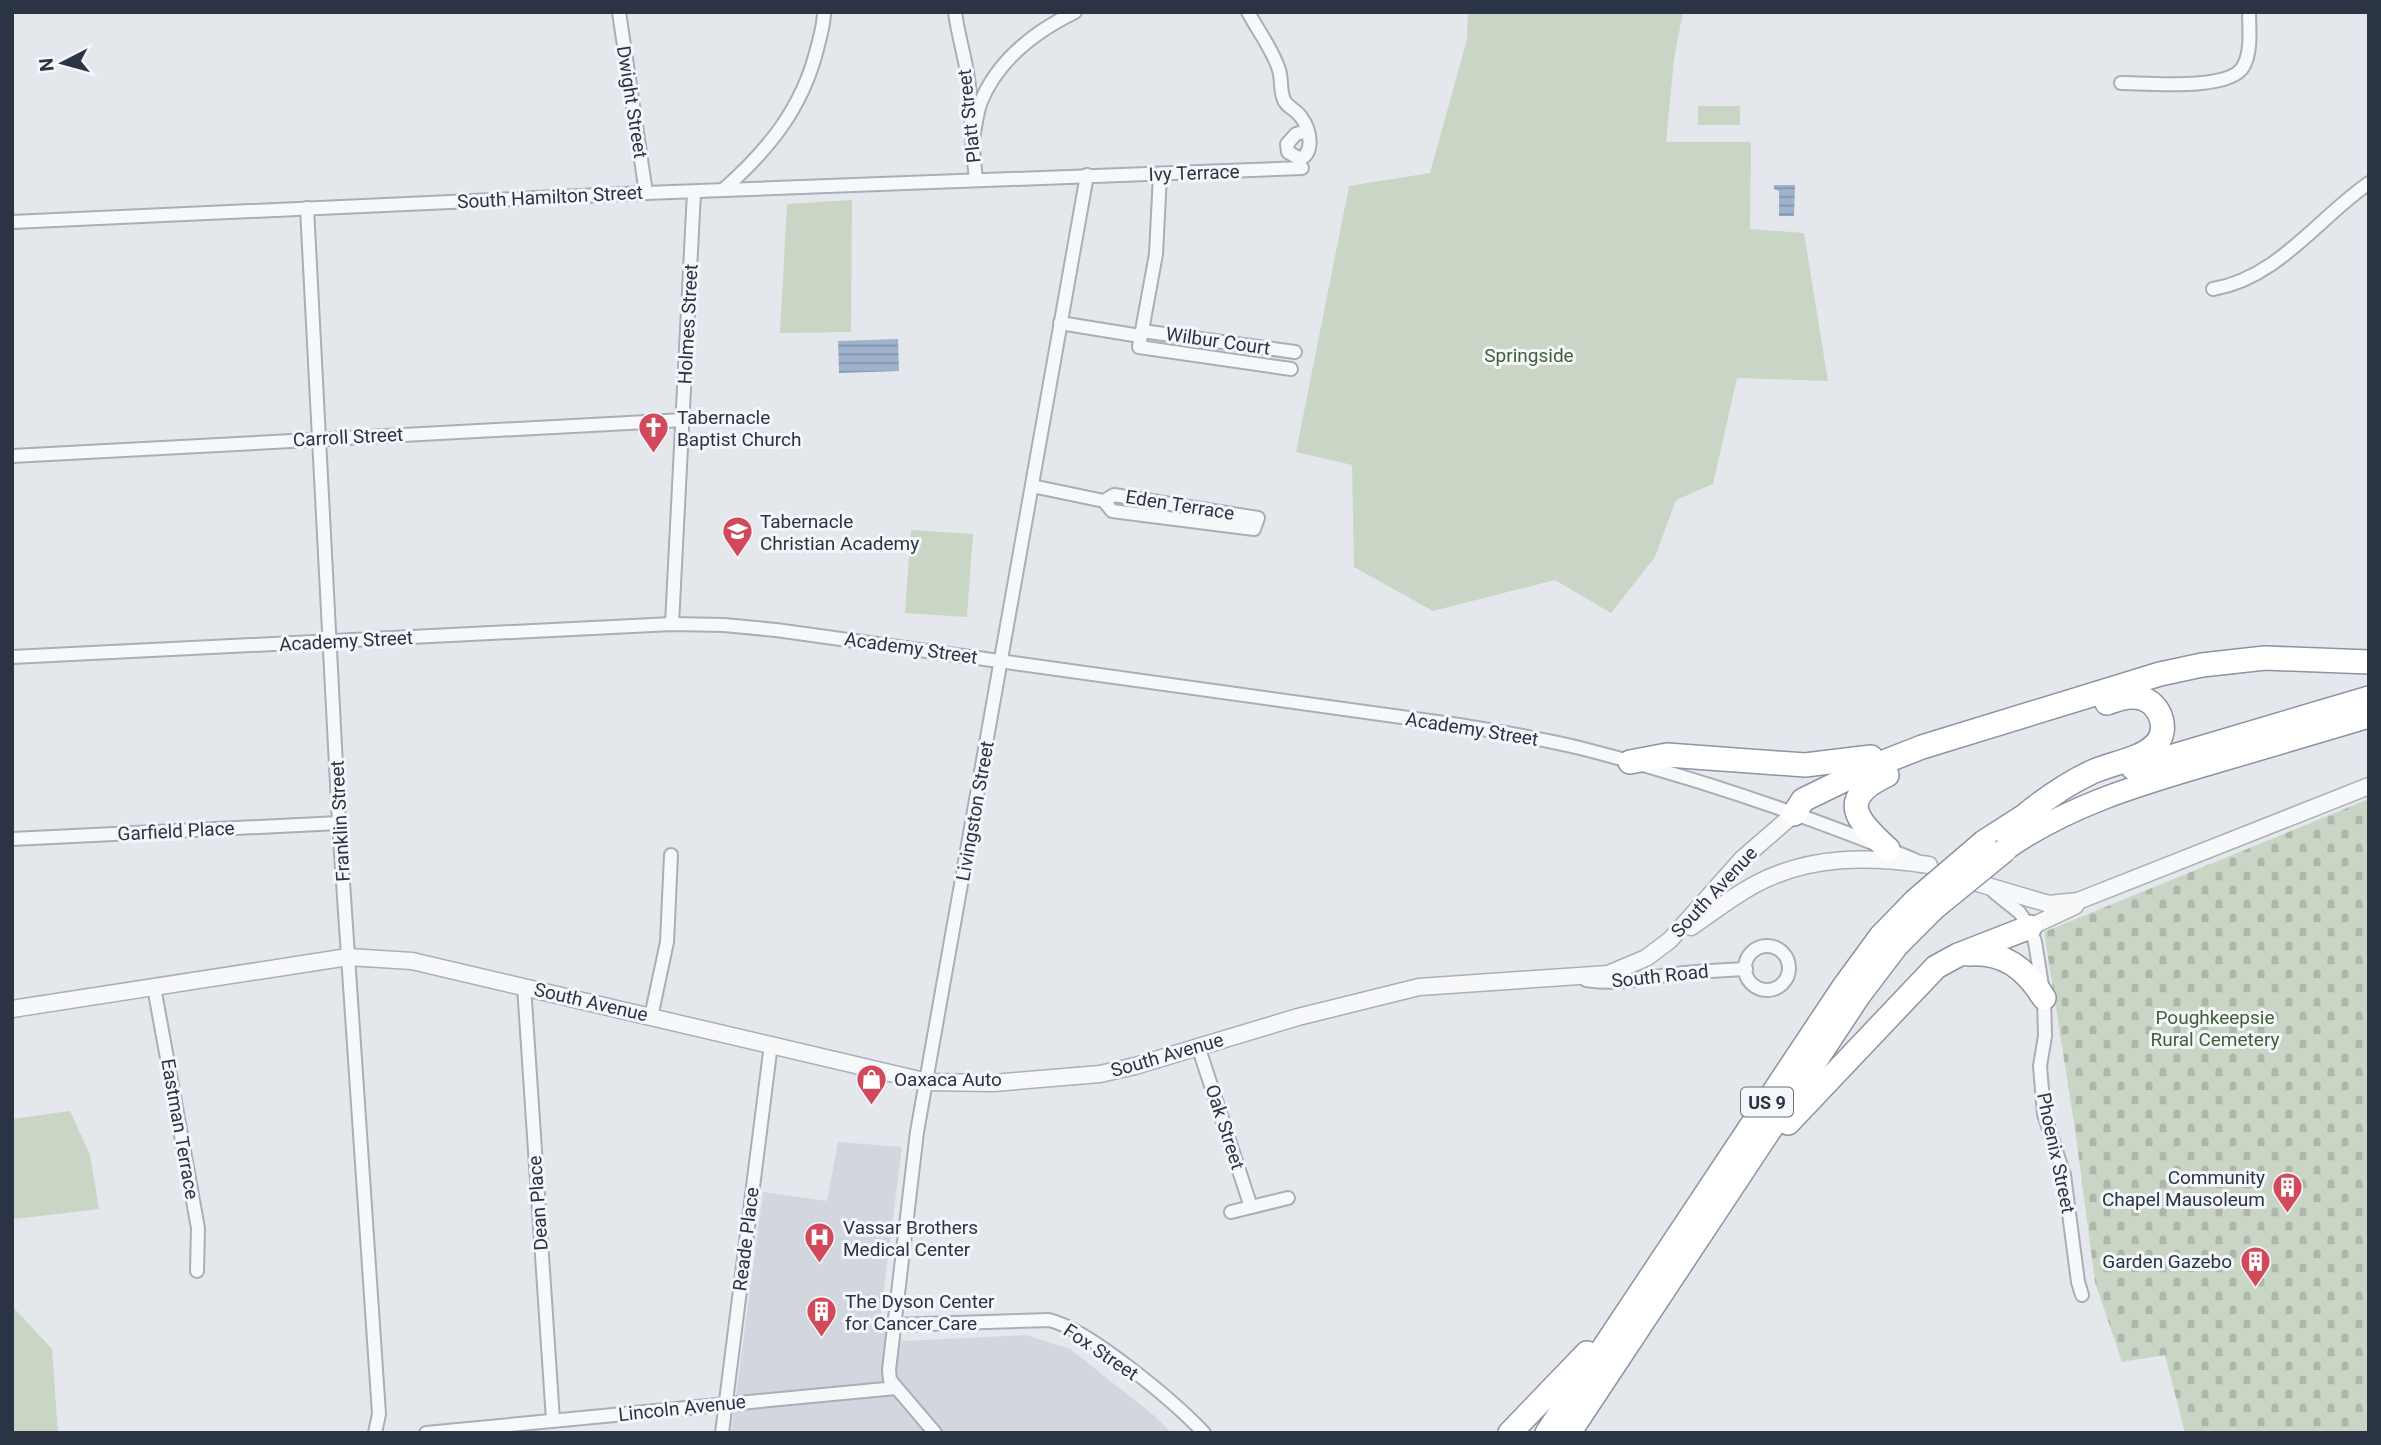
<svg xmlns="http://www.w3.org/2000/svg" width="2381" height="1445" font-family="Roboto,sans-serif">
  <style>
    .built { fill: #d2d6de }
    .green { fill: #c9d6c5 }
    .cemetery { fill: url(#cemetery-stones) }
    .water { fill: url(#water-rules) }
    .lines { fill: none; stroke-linecap: round; stroke-linejoin: round }
    .minor-casing { stroke: #a9aeb7; stroke-width: 16 }
    .tertiary-casing { stroke: #a9aeb7; stroke-width: 19 }
    .trunk-casing { stroke: #8b94a3; stroke-width: 24 }
    .motorway-casing { stroke: #8b94a3; stroke-width: 26 }
    .minor { stroke: #f7f8fa; stroke-width: 12 }
    .tertiary { stroke: #f7f8fa; stroke-width: 16 }
    .trunk { stroke: #fff; stroke-width: 21 }
    .motorway { stroke: #fff; stroke-width: 23 }
    .motorway-bridge-casing { stroke: #8b94a3; stroke-width: 26; stroke-linecap: butt }
    .motorway-bridge { stroke: #fff; stroke-width: 23 }
    .labels { text-anchor: middle; dominant-baseline: central; stroke-width: 6; stroke-linejoin: round; paint-order: stroke }
    .shield { fill: #f4f6f9; stroke: #676e7b; stroke-width: 2 }
    .shield-label { font-size: 18px; font-weight: bold; fill: #2b3445 }
    .street-label { font-size: 19px; fill: #2b3445; stroke: #f4f6f9 }
    .park-label { font-size: 19px; fill: #3f6138; stroke: #f4f6f9 }
    .poi-label { font-size: 19px; fill: #2b3445; stroke: #f4f6f9; text-anchor: start }
  </style>
  <defs>
    <pattern id="cemetery-stones" width="16" height="16" patternUnits="userSpaceOnUse" patternTransform="scale(1.75)"><rect width="16" height="16" fill="#c9d6c5"/><path d="M2 7V4a2 2 0 0 1 4 0v3zM10 15v-3a2 2 0 0 1 4 0v3z" fill="#adb8ab"/></pattern>
    <pattern id="water-rules" width="6" height="5" patternUnits="userSpaceOnUse" patternTransform="scale(1.75)"><rect width="6" height="5" fill="#9fb4cc"/><path d="M0 2.5h6" fill="none" stroke="#8293a7"/></pattern>
  </defs>
  <rect width="100%" height="100%" fill="#e4e7ec"/>
  <!-- built -->
  <path class="built" d="M 838,1142 L 902,1147 L 879,1328 L 903,1341 L 1026,1335 L 1070,1349 L 1151,1413 L 1172,1433 L 731,1433 L 763,1192 L 827,1201 Z"/>
  <!-- green -->
  <g class="green">
    <path d="M 1468,12 L 1683,12 L 1674,59 L 1666,142 L 1751,142 L 1750,229 L 1804,233 L 1828,381 L 1737,378 L 1713,484 L 1676,500 L 1655,557 L 1611,613 L 1555,580 L 1433,611 L 1354,567 L 1352,465 L 1296,452 L 1349,186 L 1430,173 L 1467,39 Z"/>
    <rect x="1698" y="106" width="42" height="19"/>
    <path d="M 852,200 L 851,332 L 780,333 L 787,204 Z"/>
    <path d="M 911,530 L 973,534 L 967,617 L 905,613 Z"/>
    <path d="M 70,1111 L 90,1155 L 99,1209 L 15,1219 L 12,1216 L 12,1119 Z"/>
    <path d="M 12,1306 L 52,1349 L 58,1433 L 12,1433 Z"/>
  </g>
  <!-- cemetery -->
  <path class="cemetery" d="M 2369,799 L 2369,1433 L 2185,1433 L 2165,1355 L 2122,1362 L 2095,1282 L 2075,1129 L 2044,932 Z"/>
  <!-- water -->
  <g class="water">
    <path d="M 1774,185 L 1795,185 L 1794,216 L 1779,216 L 1779,191 L 1774,189 Z"/>
    <path d="M 898,339 L 899,371 L 839,373 L 838,341 Z"/>
  </g>
  <g class="lines">
    <defs>
      <g id="minor">
        <path d="M 619,12 L 646,193"/>
        <path d="M 955,12 C 958,37 967,62 969,87 C 972,118 972,148 976,179"/>
        <path d="M 1248,12 C 1257,29 1274,52 1279,70 C 1282,79 1280,89 1283,97 C 1285,107 1296,109 1301,117 C 1310,129 1315,152 1300,159 L 1288,152 L 1287,144 L 1296,134 L 1307,131"/>
        <path d="M 2121,83 C 2147,83 2229,91 2243,67 C 2252,52 2249,29 2249,12"/>
        <path d="M 972,147 C 974,133 976,117 980,104 C 997,60 1034,32 1075,12"/>
        <path d="M 1160,175 L 1156,254 L 1139,347 L 1291,369"/>
        <path d="M 723,190 C 768,150 802,109 817,49 C 820,37 824,25 824,12"/>
        <path d="M 307,208 L 339,823 L 379,1414 L 375,1433"/>
        <path d="M 12,222 L 646,193 L 1302,168"/>
        <path d="M 2213,289 C 2278,278 2317,219 2369,183"/>
        <path d="M 1060,323 L 1140,336"/>
        <path d="M 1142,331 L 1295,352"/>
        <path d="M 12,456 L 684,420"/>
        <path d="M 1032,486 L 1104,501 L 1112,511 L 1254,529 L 1258,518 L 1114,495 L 1104,501"/>
        <path d="M 672,624 L 694,192"/>
        <path d="M 12,657 L 672,624 L 724,625 L 776,630 L 1459,725 C 1499,732 1540,738 1580,748 C 1694,777 1806,815 1915,860"/>
        <path d="M 12,839 L 339,823"/>
        <path d="M 1994,892 L 2019,912 L 2030,927 L 2035,942 L 2044,998 L 2045,1036 L 2040,1066 L 2044,1114 L 2064,1175 L 2078,1282 L 2082,1295"/>
        <circle cx="1767" cy="968" r="22"/>
        <path d="M 1586,980 C 1623,986 1649,976 1685,973 C 1705,971 1725,970 1746,969"/>
        <path d="M 524,986 L 553,1420"/>
        <path d="M 154,987 L 198,1228 L 197,1271"/>
        <path d="M 651,1017 L 667,942 L 671,855"/>
        <path d="M 1198,1046 L 1251,1207"/>
        <path d="M 1231,1212 L 1288,1198"/>
        <path d="M 894,1325 L 1049,1320 C 1088,1329 1175,1402 1204,1433"/>
        <path d="M 426,1433 L 896,1388"/>
        <path d="M 722,1433 L 771,1044"/>
        <path d="M 935,1433 L 890,1380 L 889,1370 L 917,1132 L 1087,175"/>
      </g>
      <g id="tertiary">
        <path d="M 1974,882 L 2049,904 L 2078,901 L 2369,786"/>
        <path d="M 1691,927 C 1712,913 1732,897 1754,885 C 1809,855 1869,856 1929,865"/>
        <path d="M 2030,927 L 2075,906"/>
        <path d="M 12,1009 L 348,957 L 412,961 L 928,1082 L 993,1083 L 1100,1074 L 1135,1066 L 1298,1017 L 1419,987 L 1608,974 L 1646,958 L 1670,940 L 1742,859 L 1794,814"/>
      </g>
      <path id="trunk" d="M 2005,850 C 2067,806 2138,785 2210,764 C 2263,748 2316,733 2369,717"/>
      <g id="motorway">
        <path d="M 1630,762 L 1667,755 L 1805,765 L 1871,757"/>
        <path d="M 2133,768 L 2369,698"/>
        <path d="M 1887,775 C 1836,799 1857,821 1888,849"/>
        <path d="M 2028,813 C 2048,797 2068,783 2092,772 C 2111,763 2141,760 2156,744 C 2169,730 2161,706 2144,699 C 2131,694 2119,699 2107,703"/>
        <path d="M 1794,814 L 1803,800 L 1871,767 L 1922,747 L 2160,674 L 2202,665 L 2265,658 L 2369,662"/>
        <path d="M 1984,842 L 2040,806"/>
        <path d="M 1968,954 C 2004,951 2026,969 2044,998"/>
        <path d="M 1788,1123 L 1936,967 L 1958,955 L 2030,927"/>
        <path d="M 1510,1433 L 1587,1353"/>
        <path d="M 1547,1433 L 1843,988 L 1881,936 L 1915,901"/>
        <path d="M 1569,1433 L 1859,995 L 1897,945 L 1934,908"/>
      </g>
    </defs>
    <!-- minor casing -->
    <use href="#minor" class="minor-casing"/>
    <!-- tertiary casing -->
    <use href="#tertiary" class="tertiary-casing"/>
    <!-- trunk casing -->
    <use href="#trunk" class="trunk-casing"/>
    <!-- motorway casing -->
    <use href="#motorway" class="motorway-casing"/>
    <!-- minor -->
    <use href="#minor" class="minor"/>
    <!-- tertiary -->
    <use href="#tertiary" class="tertiary"/>
    <!-- trunk -->
    <use href="#trunk" class="trunk"/>
    <!-- motorway -->
    <use href="#motorway" class="motorway"/>
    <defs>
      <g id="motorway-bridge">
        <path d="M 1915,901 L 1984,842"/>
        <path d="M 1934,908 L 2005,850"/>
      </g>
    </defs>
    <!-- motorway-bridge casing -->
    <use href="#motorway-bridge" class="motorway-bridge-casing"/>
    <!-- motorway-bridge -->
    <use href="#motorway-bridge" class="motorway-bridge"/>
  </g>
  <!-- icons -->
  <defs>
    <symbol id="church-pin" viewBox="-11 -11 22 30"><path d="M0 17L-7.5 6A9.5 9.5 0 1 1 7.5 6Z" fill="#d1495b" stroke="#f4f6f9"/><path d="M-1.2-6h2.4v3.5h3.3v2.4h-3.3V6h-2.4V-.1h-3.3v-2.4h3.3Z" fill="#fff"/></symbol>
    <symbol id="school-pin" viewBox="-11 -11 22 30"><path d="M0 17L-7.5 6A9.5 9.5 0 1 1 7.5 6Z" fill="#d1495b" stroke="#f4f6f9"/><path d="M0-5L7-2L0 1L-7-2ZM-4 1L0 2.5L4 1V4Q0 6-4 4Z" fill="#fff"/></symbol>
    <symbol id="shop-pin" viewBox="-11 -11 22 30"><path d="M0 17L-7.5 6A9.5 9.5 0 1 1 7.5 6Z" fill="#d1495b" stroke="#f4f6f9"/><path d="M-5-2.5h2.3a2.7 3.5 0 0 1 5.4 0H5L5.5 6h-11ZM-1.5-2.5h3a1.5 2.3 0 0 0-3 0Z" fill="#fff"/></symbol>
    <symbol id="building-pin" viewBox="-11 -11 22 30"><path d="M0 17L-7.5 6A9.5 9.5 0 1 1 7.5 6Z" fill="#d1495b" stroke="#f4f6f9"/><path d="M-4-6H4V6H1V3H-1V6H-4ZM-2.5-4.3h1.7v1.8h-1.7ZM.8-4.3h1.7v1.8H.8ZM-2.5-1h1.7V.8h-1.7ZM.8-1h1.7V.8H.8Z" fill="#fff"/></symbol>
    <symbol id="hospital-pin" viewBox="-11 -11 22 30"><path d="M0 17L-7.5 6A9.5 9.5 0 1 1 7.5 6Z" fill="#d1495b" stroke="#f4f6f9"/><path d="M-5-5h3v3.5h4V-5h3V5h-3V1.5h-4V5h-3Z" fill="#fff"/></symbol>
  </defs>
  <g fill-rule="evenodd">
    <use href="#church-pin" x="636" y="410" width="35" height="47"/>
    <use href="#school-pin" x="720" y="514" width="35" height="47"/>
    <use href="#shop-pin" x="854" y="1062" width="35" height="47"/>
    <use href="#building-pin" x="2270" y="1170" width="35" height="47"/>
    <use href="#hospital-pin" x="802" y="1220" width="35" height="47"/>
    <use href="#building-pin" x="2238" y="1244" width="35" height="47"/>
    <use href="#building-pin" x="804" y="1294" width="35" height="47"/>
  </g>
  <g class="labels">
    <!-- shield labels -->
    <rect class="shield" x="1741" y="1087.5" width="52" height="29" rx="5"/>
    <g class="shield-label">
      <text x="1767" y="1102">US 9</text>
    </g>
    <!-- street labels -->
    <g class="street-label">
      <text transform="translate(632 102) rotate(81)">Dwight Street</text>
      <text transform="translate(969 116) rotate(-96)">Platt Street</text>
      <text transform="translate(1194 173) rotate(-2)">Ivy Terrace</text>
      <text transform="translate(550 197) rotate(-3)">South Hamilton Street</text>
      <text transform="translate(688 324) rotate(-87)">Holmes Street</text>
      <text transform="translate(1218 341) rotate(8)">Wilbur Court</text>
      <text transform="translate(348 437) rotate(-3)">Carroll Street</text>
      <text transform="translate(1180 505) rotate(9)">Eden Terrace</text>
      <text transform="translate(346 641) rotate(-3)">Academy Street</text>
      <text transform="translate(911 648) rotate(8)">Academy Street</text>
      <text transform="translate(1472 729) rotate(9)">Academy Street</text>
      <text transform="translate(975 811) rotate(-80)">Livingston Street</text>
      <text transform="translate(340 821) rotate(-93)">Franklin Street</text>
      <text transform="translate(176 831) rotate(-3)">Garfield Place</text>
      <text transform="translate(1714 892) rotate(-47)">South Avenue</text>
      <text transform="translate(1660 976) rotate(-6)">South Road</text>
      <text transform="translate(591 1002) rotate(13)">South Avenue</text>
      <text transform="translate(1167 1055) rotate(-16)">South Avenue</text>
      <text transform="translate(1225 1127) rotate(72)">Oak Street</text>
      <text transform="translate(180 1129) rotate(80)">Eastman Terrace</text>
      <text transform="translate(2056 1153) rotate(78)">Phoenix Street</text>
      <text transform="translate(538 1203) rotate(-94)">Dean Place</text>
      <text transform="translate(746 1239) rotate(-83)">Reade Place</text>
      <text transform="translate(1101 1352) rotate(34)">Fox Street</text>
      <text transform="translate(682 1408) rotate(-6)">Lincoln Avenue</text>
    </g>
    <!-- park labels -->
    <g class="park-label">
      <text x="1529" y="355">Springside</text>
      <text x="2215" y="1017">Poughkeepsie<tspan x="2215" dy="22">Rural Cemetery</tspan></text>
    </g>
    <!-- poi labels -->
    <g class="poi-label">
      <text x="677" y="417">Tabernacle<tspan x="677" dy="22">Baptist Church</tspan></text>
      <text x="760" y="521">Tabernacle<tspan x="760" dy="22">Christian Academy</tspan></text>
      <text x="894" y="1079">Oaxaca Auto</text>
      <text x="2265" y="1177" text-anchor="end">Community<tspan x="2265" dy="22">Chapel Mausoleum</tspan></text>
      <text x="843" y="1227">Vassar Brothers<tspan x="843" dy="22">Medical Center</tspan></text>
      <text x="2232" y="1261" text-anchor="end">Garden Gazebo</text>
      <text x="845" y="1301">The Dyson Center<tspan x="845" dy="22">for Cancer Care</tspan></text>
    </g>
  </g>
  <!-- border -->
  <rect width="2381" height="1445" fill="none" stroke="#2b3445" stroke-width="28"/>
  <!-- north arrow -->
  <g transform="translate(63 63) rotate(264)" stroke="#f4f6f9" stroke-width="5" paint-order="stroke">
  <path d="M0-5L12 26L0 18L-12 26Z" fill="#2b3445"/>
  <text y="-10" font-size="19" font-weight="bold" text-anchor="middle" fill="#2b3445">N</text>
  </g>
</svg>
